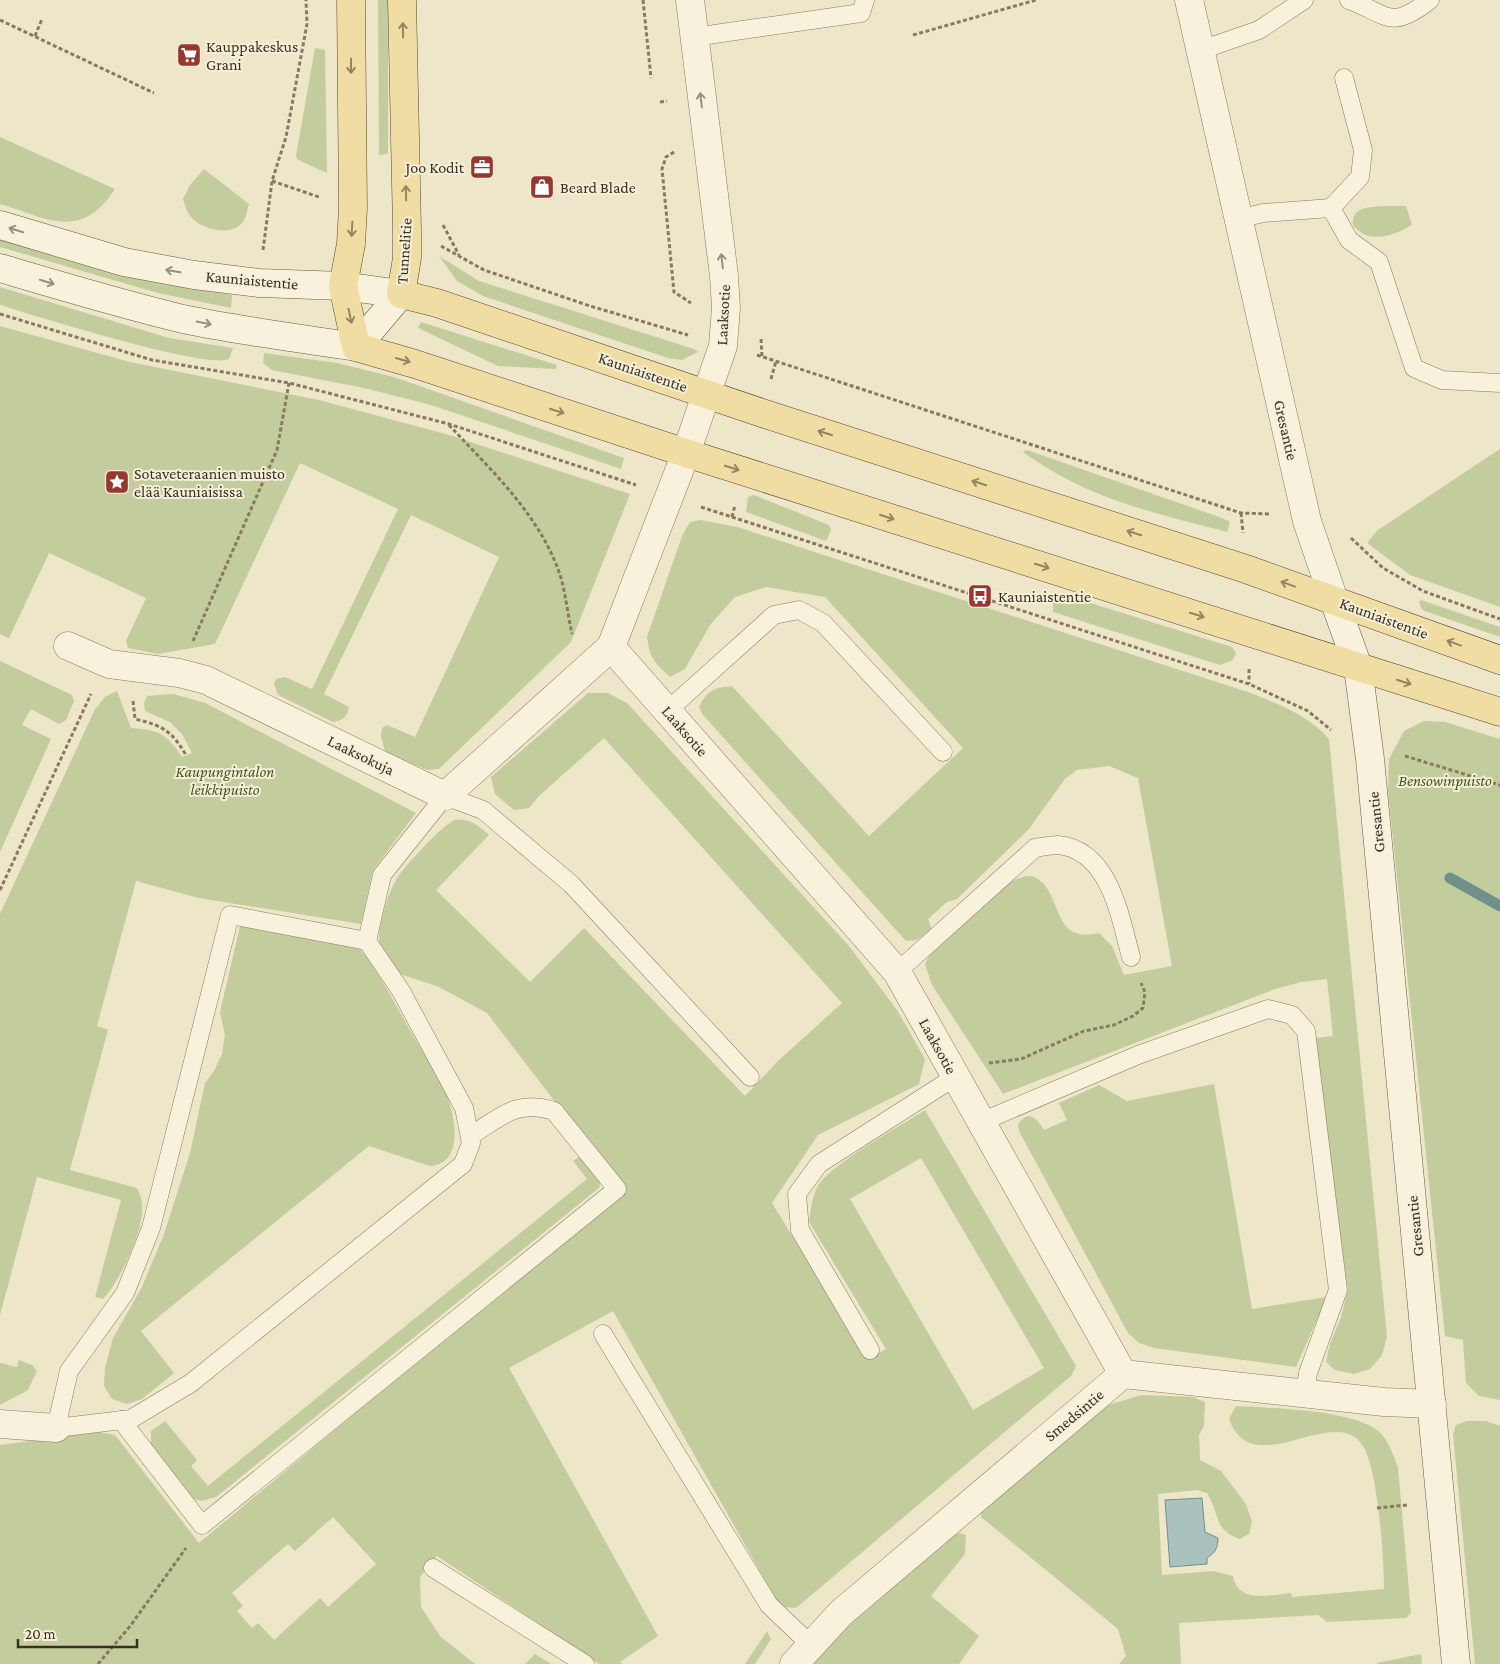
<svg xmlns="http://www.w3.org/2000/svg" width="1500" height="1664" font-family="'Crimson Pro',serif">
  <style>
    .green { fill: #c2cc9c; fill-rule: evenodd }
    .water { fill: #a9c2bd; stroke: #70908b }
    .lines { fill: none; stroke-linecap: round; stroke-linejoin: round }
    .stream { stroke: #70908b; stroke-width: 11 }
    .lane-casing { stroke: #89795e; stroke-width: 19 }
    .street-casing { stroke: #89795e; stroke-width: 29 }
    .secondary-casing { stroke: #6b5a41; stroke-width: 29 }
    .primary-casing { stroke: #584732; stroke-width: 29 }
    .path { stroke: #89795e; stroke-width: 3; stroke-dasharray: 4 2.5; stroke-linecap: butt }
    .lane { stroke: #f8f2dc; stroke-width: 18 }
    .street { stroke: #f8f2dc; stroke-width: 28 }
    .secondary { stroke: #f8f2dc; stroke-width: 28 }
    .primary { stroke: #efdda3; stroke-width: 28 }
    .oneway { stroke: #948662 }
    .oneway2 { stroke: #99907e }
    .labels { text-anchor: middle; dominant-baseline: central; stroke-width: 4; stroke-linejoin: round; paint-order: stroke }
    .poi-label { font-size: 16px; fill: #3a2f21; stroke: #f5efd8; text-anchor: start }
    .street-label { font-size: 16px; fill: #3a2f21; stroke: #f5efd8 }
    .park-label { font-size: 16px; font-style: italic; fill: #475628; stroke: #f5efd8 }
  </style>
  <rect width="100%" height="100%" fill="#eee6c9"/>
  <!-- green -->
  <g class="green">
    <path d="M 378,0 L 388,0 L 388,154 L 379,155 Z"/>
    <path d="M 315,48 L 325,50 L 327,173 L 298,160 L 296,156 Z"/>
    <path d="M 0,137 L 115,189 C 81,241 49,219 0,204 Z"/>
    <path d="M 204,169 L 249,204 C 247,211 246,218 242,223 C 230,237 201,229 191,217 C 187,213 185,205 183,199 L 190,185 Z"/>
    <path d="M 1386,206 L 1406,206 L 1412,225 C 1393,236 1369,245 1353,225 C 1351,206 1371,207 1386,206 Z"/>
    <path d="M 0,234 L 161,282 L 232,295 L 231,308 L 158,293 L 0,247 Z"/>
    <path d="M 439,256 L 479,281 L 694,349 L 698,352 L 682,360 L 668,358 L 483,296 L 457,281 Z"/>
    <path d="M 0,287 L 169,338 L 233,348 L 229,359 C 207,370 33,315 0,305 Z"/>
    <path d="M 421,322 L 557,365 L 556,369 L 498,366 L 418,328 Z"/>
    <path d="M 0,326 L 130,362 L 319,400 L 449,435 L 630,494 L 571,642 L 439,769 L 427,770 L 385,752 L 381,736 L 382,728 L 387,725 L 415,737 L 499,557 L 411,515 L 324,694 L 349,707 C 347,717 344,720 333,722 L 278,695 L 274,684 L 276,679 L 285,677 L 312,689 L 398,509 L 300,463 L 215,644 L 158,654 L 128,648 L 126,641 L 146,598 L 49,553 L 9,638 L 0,634 Z"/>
    <path d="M 264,353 L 337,363 L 394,377 L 624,458 L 621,469 L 431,405 L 364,388 L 272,370 L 263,363 Z"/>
    <path d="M 1500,449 L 1500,607 L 1410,575 L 1367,543 L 1378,530 Z"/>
    <path d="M 1027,450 L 1222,518 L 1230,522 L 1227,532 C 1151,512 1088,499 1023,452 Z"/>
    <path d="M 754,495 L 829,525 L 831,530 L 826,541 L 746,512 L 748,497 Z"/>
    <path d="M 701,520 L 737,527 L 1251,693 C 1280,705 1308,715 1329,739 L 1387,1337 L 1382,1355 L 1370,1369 L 1354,1374 L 1335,1370 L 1326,1362 L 1330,1344 L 1341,1317 L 1348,1289 L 1332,1189 L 1316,1038 L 1333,1036 L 1327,979 L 1301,982 L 1275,989 L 1003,1094 L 932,985 L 925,964 L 929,956 C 947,940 1011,866 1034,877 C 1064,890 1049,945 1099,933 L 1112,946 L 1124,975 L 1172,966 L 1138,778 L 1109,766 L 1077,770 L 1065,779 L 1028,830 L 957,899 L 947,902 L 928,919 L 932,930 L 916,940 L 906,941 L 703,715 L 699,707 C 708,690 713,688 732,686 L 869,836 L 963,748 L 825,597 L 766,587 L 735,597 L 710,625 L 685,669 L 670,677 C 655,663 650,659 647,637 L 682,536 L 690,522 Z"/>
    <path d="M 1068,596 L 1232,647 L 1236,653 L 1233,660 L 1220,665 L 1053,612 L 1053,602 Z"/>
    <path d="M 1421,600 L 1500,627 L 1500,637 L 1422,610 L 1419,602 Z"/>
    <path d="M 0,661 L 72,695 L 74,701 L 66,720 L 59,724 L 31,709 L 22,725 L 51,739 L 0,852 Z"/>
    <path d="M 117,691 L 131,728 C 159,730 166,733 182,757 L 192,753 L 182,734 L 170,722 L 145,711 L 144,703 L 147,696 L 173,694 L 205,703 L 416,813 L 373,870 L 361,924 L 199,898 L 136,881 L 97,1026 L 108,1030 L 70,1170 L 137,1188 C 141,1195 143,1205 142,1214 C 140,1237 118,1284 103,1299 L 95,1297 L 121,1200 L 37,1177 L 0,1315 L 0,914 L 95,709 L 106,696 Z"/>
    <path d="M 588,693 L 608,693 L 627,703 L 849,946 L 897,1010 L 925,1059 L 919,1084 L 818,1135 L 772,1203 L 868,1359 L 886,1349 L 809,1222 C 811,1210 812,1195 819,1184 C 836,1161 899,1127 925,1110 L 1076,1366 L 1071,1376 L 796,1608 L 785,1607 L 775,1598 L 613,1311 L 509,1368 L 658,1636 L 620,1662 L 623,1664 L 599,1664 L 437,1556 L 420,1577 L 421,1607 L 440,1636 L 475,1664 L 0,1664 L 0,1445 L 99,1432 L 115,1435 L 199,1543 L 426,1354 L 626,1191 L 556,1103 L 487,1013 L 439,987 L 397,973 C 391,963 379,950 379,939 C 379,923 388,893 396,880 C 402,869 445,822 455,820 C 469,817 480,827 489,835 L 436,890 L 530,982 L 584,928 L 745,1096 L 778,1061 L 842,1003 L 604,738 L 539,796 L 529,808 L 514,810 L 495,794 L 491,777 ZM 921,1158 L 1044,1368 L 973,1410 L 850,1199 ZM 333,1517 L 376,1564 L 328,1607 L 320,1598 L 274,1640 L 258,1623 L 252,1628 L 237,1611 L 243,1606 L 232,1593 L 288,1544 L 295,1551 Z"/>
    <path d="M 1424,721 L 1445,722 L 1500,739 L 1500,1400 L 1479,1396 L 1466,1383 L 1463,1340 L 1445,1336 L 1388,791 L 1389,759 L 1404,731 Z"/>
    <path d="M 240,926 L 360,949 C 381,975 397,1008 414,1037 C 424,1055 439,1074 446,1093 C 455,1115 465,1164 430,1166 L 369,1146 L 141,1331 L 174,1373 L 142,1399 L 127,1404 L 112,1399 L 104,1386 L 105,1368 L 113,1338 L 142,1287 L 164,1234 L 190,1153 L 205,1083 L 214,1071 L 222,1054 L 225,1035 L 220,1012 Z"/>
    <path d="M 1214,1084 L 1252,1309 L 1327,1297 L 1296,1367 L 1154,1348 L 1139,1343 L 1128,1333 L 1019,1131 L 1018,1124 C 1029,1109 1037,1118 1044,1130 L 1067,1120 L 1059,1103 L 1099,1085 L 1127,1101 Z"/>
    <path d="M 580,1156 L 600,1183 L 599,1188 L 216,1497 L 202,1501 L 194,1499 L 151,1445 L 151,1431 L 165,1421 L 197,1460 L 191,1466 L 208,1486 L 587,1179 L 573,1161 Z"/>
    <path d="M 19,1360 L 32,1365 L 37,1371 L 28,1390 L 0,1405 L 0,1363 L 17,1367 Z"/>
    <path d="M 1141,1395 L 1193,1397 L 1205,1402 L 1204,1426 L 1199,1435 L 1200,1460 L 1221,1471 L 1246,1504 L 1252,1521 L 1249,1534 L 1240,1539 C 1213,1530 1220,1513 1207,1493 L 1197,1490 L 1158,1494 L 1162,1575 L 1213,1571 L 1233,1576 C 1238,1604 1270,1595 1291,1593 L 1292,1597 L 1384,1589 C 1384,1559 1378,1464 1361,1443 C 1331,1405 1252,1483 1229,1419 L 1236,1406 C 1270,1408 1353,1410 1378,1431 C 1389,1440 1393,1455 1398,1468 L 1411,1613 L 1406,1618 L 1327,1622 L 1318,1615 L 1179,1623 L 1181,1664 L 1119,1664 L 1126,1656 L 1118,1629 L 981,1517 L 982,1506 L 1105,1406 Z"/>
    <path d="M 1467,1421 L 1486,1421 L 1500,1426 L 1500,1664 L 1475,1664 L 1453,1434 L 1456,1425 Z"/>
    <path d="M 959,1533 L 966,1535 L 965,1554 L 931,1596 L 979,1636 L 959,1664 L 808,1664 L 874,1597 L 945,1539 Z"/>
    <path d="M 767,1631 L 771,1639 L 755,1664 L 745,1664 Z"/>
    <path d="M 535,1654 L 551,1664 L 525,1664 Z"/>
    <path d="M 1421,1654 L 1422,1664 L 1377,1664 L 1377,1663 Z"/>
  </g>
  <!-- water -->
  <path class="water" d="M 1202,1498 L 1205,1532 L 1218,1538 C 1218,1548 1215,1553 1207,1558 L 1207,1564 L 1170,1567 L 1165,1500 Z"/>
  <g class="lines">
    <!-- stream -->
    <path class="stream" d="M 1450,878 L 1500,906"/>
    <defs>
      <g id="lane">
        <path d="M 1349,0 C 1389,15 1390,31 1430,0"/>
        <path d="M 694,37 L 861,13 L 865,0"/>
        <path d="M 1201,50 L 1259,30 L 1304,0"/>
        <path d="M 1331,208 L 1360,177 L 1363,150 L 1344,78"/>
        <path d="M 1238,219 L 1263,213 L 1331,208 L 1349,240 L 1379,262 L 1414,368 L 1442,380 L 1500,383"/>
        <path d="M 667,711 L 774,615 L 799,610 L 823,623 L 943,752"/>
        <path d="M 230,915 L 367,941 L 401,991 L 464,1108 L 471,1143 L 463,1164 L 191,1383 L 131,1419 L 56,1428 L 69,1371 L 125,1293 L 151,1228 Z"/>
        <path d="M 367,941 L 382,875 L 445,796 L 483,810 L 571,884 L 750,1077"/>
        <path d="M 897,972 L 1035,848 C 1042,847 1051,845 1058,845 C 1110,850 1120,917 1131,957"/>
        <path d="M 981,1122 L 1138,1055 L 1268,1009 L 1292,1015 L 1306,1031 L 1338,1290 L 1308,1373 L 1305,1393"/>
        <path d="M 603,1334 L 769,1605 L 812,1646"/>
        <path d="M 870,1350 L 800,1230 L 797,1194 L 819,1164 L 955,1077"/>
        <path d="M 121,1420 L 202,1525 L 617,1189 L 554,1111 C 516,1099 501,1117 470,1136"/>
        <path d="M 433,1568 L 585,1664"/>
      </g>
      <g id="street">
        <path d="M 690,0 L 724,276 L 726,308 L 723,346 L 686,453 L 611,647 L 897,972 L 1123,1374"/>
        <path d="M 1189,0 L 1307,521 L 1334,600"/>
        <path d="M 68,646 L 109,664 L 179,673 L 206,680 L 445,796 L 611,647"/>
        <path d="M 0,1424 L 56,1428"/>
        <path d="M 794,1664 L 841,1613 L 1123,1374 L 1384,1402 L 1432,1404"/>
      </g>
      <g id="secondary">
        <path d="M 0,225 L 124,262 L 194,275 L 259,283 L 343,286 L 401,294"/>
        <path d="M 0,268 C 61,286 121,304 183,319 C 240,331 298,338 356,347 L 401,294"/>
        <path d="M 1334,600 L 1358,667 L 1370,759 L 1456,1664"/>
      </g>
      <g id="primary">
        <path d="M 351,0 L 353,208 L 351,244 L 343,286 L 356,347 L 415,364 L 686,453 L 1500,712"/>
        <path d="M 402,0 L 407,229 L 407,258 L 401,294 L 437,303 L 762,413 L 1246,569 L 1500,660"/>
      </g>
    </defs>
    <!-- lane casing -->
    <use href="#lane" class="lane-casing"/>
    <!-- street casing -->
    <use href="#street" class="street-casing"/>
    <!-- secondary casing -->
    <use href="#secondary" class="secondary-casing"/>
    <!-- primary casing -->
    <use href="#primary" class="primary-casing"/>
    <!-- path -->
    <g class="path">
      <path d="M 643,0 L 651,78"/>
      <path d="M 0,20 L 154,93"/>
      <path d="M 913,35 L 1036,0"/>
      <path d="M 35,36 L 42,19"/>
      <path d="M 660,102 L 667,101"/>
      <path d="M 674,152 L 666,157 L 662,169 L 674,292 L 691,303"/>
      <path d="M 272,181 L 319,197"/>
      <path d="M 443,225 L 459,255"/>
      <path d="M 441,246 L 484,270 L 590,306 L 688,335"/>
      <path d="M 263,250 L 272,181 L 286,137 L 307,24 L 306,0"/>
      <path d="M 0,314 L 152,360 L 289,383 L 449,424 L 636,485"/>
      <path d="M 761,339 L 762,357"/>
      <path d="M 757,355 L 1241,513 L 1270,514"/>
      <path d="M 771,379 L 776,361"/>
      <path d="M 449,425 C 491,470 542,517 561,578 C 566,596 568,616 572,634"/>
      <path d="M 701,507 L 1249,684 L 1308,711 L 1331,730"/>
      <path d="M 1241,513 L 1243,533"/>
      <path d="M 732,517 L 735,505"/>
      <path d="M 1351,538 L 1383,568 L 1423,591 L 1500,619"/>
      <path d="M 193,641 L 277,450 L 289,383"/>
      <path d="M 1249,669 L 1249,684"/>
      <path d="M 133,701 L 135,719 C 163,726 171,730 186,755"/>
      <path d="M 1405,756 L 1500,785"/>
      <path d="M 0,890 L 91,694"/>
      <path d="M 989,1063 L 1021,1059 L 1084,1031 L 1114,1025 L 1133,1016 L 1143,1008 L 1145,992 L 1141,983"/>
      <path d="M 1377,1508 L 1407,1505"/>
      <path d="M 98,1664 L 131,1625 L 186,1548"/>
    </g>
    <!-- lane -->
    <use href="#lane" class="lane"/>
    <!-- street -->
    <use href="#street" class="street"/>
    <!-- secondary -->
    <use href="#secondary" class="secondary"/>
    <!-- primary -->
    <use href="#primary" class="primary"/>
  </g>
  <!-- one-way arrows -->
  <defs><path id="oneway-shaft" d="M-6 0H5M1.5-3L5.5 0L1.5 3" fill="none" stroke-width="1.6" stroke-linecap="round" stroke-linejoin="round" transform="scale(1.25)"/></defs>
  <g class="oneway">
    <use href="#oneway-shaft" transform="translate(403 30) rotate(-91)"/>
    <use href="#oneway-shaft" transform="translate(351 66) rotate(90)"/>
    <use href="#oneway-shaft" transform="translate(406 193) rotate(-91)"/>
    <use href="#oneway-shaft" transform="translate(352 229) rotate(93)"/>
    <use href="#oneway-shaft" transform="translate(350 316) rotate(78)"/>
    <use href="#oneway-shaft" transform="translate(403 360) rotate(16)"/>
    <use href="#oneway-shaft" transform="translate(557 411) rotate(18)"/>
    <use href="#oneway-shaft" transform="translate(825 433) rotate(-162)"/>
    <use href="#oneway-shaft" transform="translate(732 468) rotate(17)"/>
    <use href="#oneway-shaft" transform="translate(979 483) rotate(-162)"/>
    <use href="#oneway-shaft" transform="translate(887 517) rotate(18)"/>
    <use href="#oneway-shaft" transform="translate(1134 533) rotate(-162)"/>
    <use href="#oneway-shaft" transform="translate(1042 566) rotate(17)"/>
    <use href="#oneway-shaft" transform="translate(1288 584) rotate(-160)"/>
    <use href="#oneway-shaft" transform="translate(1197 615) rotate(17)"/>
    <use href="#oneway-shaft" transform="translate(1454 643) rotate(-160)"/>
    <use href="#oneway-shaft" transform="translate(1404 682) rotate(18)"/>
  </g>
  <g class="oneway2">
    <use href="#oneway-shaft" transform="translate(701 100) rotate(-97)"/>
    <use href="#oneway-shaft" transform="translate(16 230) rotate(-163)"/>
    <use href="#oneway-shaft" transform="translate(722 261) rotate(-97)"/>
    <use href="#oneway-shaft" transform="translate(173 271) rotate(-170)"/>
    <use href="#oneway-shaft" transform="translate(47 282) rotate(17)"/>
    <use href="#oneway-shaft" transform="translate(204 323) rotate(12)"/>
  </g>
  <!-- icons -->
  <defs>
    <symbol id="supermarket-square" viewBox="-11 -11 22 22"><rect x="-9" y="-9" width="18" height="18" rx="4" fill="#97372f" stroke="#f5efd8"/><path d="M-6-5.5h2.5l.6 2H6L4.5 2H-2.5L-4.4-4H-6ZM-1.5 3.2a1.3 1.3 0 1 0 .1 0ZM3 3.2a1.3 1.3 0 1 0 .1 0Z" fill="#fff"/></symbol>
    <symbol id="office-square" viewBox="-11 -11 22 22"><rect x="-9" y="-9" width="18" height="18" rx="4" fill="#97372f" stroke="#f5efd8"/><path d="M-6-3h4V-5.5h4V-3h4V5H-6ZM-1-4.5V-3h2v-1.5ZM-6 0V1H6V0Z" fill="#fff"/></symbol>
    <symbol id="shop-square" viewBox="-11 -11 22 22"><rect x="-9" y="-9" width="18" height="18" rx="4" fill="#97372f" stroke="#f5efd8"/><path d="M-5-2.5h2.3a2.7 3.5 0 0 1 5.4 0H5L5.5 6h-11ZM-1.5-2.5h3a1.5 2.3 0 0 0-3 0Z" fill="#fff"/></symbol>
    <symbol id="sight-square" viewBox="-11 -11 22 22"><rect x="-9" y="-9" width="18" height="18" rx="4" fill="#97372f" stroke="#f5efd8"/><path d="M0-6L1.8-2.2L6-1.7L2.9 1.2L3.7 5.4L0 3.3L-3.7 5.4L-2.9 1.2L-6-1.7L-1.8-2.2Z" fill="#fff"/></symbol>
    <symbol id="bus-square" viewBox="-11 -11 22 22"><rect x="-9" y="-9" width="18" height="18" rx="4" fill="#97372f" stroke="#f5efd8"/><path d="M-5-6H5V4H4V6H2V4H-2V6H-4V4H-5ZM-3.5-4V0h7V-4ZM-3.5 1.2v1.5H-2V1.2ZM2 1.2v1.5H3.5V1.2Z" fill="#fff"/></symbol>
  </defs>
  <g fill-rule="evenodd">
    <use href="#supermarket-square" x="175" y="41" width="28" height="28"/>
    <use href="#office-square" x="468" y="153" width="28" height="28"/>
    <use href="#shop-square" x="528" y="173" width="28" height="28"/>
    <use href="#sight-square" x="103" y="468" width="28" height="28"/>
    <use href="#bus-square" x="966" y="582" width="28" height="28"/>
  </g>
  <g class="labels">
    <!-- poi labels -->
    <g class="poi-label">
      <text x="206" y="46">Kauppakeskus<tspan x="206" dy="18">Grani</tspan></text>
      <text x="464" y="167" text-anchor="end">Joo Kodit</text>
      <text x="560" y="187">Beard Blade</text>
      <text x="134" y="473">Sotaveteraanien muisto<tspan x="134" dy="18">elää Kauniaisissa</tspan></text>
      <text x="998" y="596">Kauniaistentie</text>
    </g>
    <!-- street labels -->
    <g class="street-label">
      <text transform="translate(404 251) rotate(-86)">Tunnelitie</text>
      <text transform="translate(252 280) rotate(5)">Kauniaistentie</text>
      <text transform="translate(723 315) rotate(-87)">Laaksotie</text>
      <text transform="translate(643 372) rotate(19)">Kauniaistentie</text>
      <text transform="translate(1286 430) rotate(77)">Gresantie</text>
      <text transform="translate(1384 618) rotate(20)">Kauniaistentie</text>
      <text transform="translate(685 731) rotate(49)">Laaksotie</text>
      <text transform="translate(361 755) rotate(26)">Laaksokuja</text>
      <text transform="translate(1376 822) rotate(-96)">Gresantie</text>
      <text transform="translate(938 1046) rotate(61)">Laaksotie</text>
      <text transform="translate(1415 1226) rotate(-96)">Gresantie</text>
      <text transform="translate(1074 1415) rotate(-40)">Smedsintie</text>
    </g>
    <!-- park labels -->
    <g class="park-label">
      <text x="225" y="771">Kaupungintalon<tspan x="225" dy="18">leikkipuisto</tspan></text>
      <text x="1445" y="780">Bensowinpuisto</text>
    </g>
  </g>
  <!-- scale -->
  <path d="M18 1639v8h119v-8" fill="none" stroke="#3a2f21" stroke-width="2.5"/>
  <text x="25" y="1639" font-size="15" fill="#3a2f21" stroke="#f5efd8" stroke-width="4" paint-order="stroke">20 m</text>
</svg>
